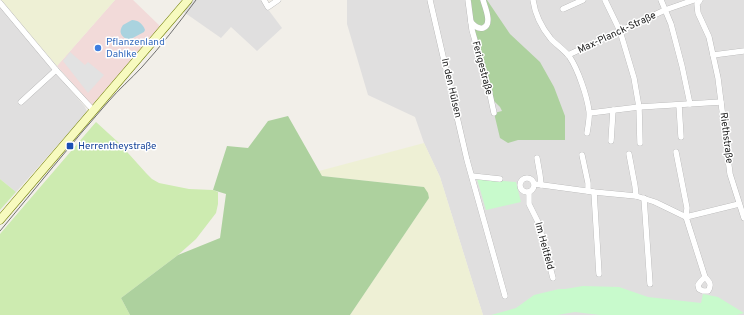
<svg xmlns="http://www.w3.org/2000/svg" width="744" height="315" font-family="Overpass,sans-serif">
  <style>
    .residential { fill: #e0dfdf }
    .commercial { fill: #f2dad9 }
    .farmland { fill: #eef0d5 }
    .grass { fill: #cdebb0 }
    .forest { fill: #add19e }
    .park { fill: #c8facc }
    .parking { fill: #e2e2e2 }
    .water { fill: #aad3df }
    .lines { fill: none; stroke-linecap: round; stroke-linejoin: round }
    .minor-casing { stroke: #a9a9a9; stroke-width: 6 }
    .secondary-casing { stroke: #707d05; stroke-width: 9 }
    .minor { stroke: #fff; stroke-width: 5.5 }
    .secondary { stroke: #f7fabf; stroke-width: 8 }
    .tram { stroke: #707070; stroke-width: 1 }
    .shop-dot { fill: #3f7fe0; stroke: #fff; stroke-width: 1.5 }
    .transit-dot { fill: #1a4fb4; stroke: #fff; stroke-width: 1.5 }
    .labels { text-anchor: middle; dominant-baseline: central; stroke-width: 3; stroke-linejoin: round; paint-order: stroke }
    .street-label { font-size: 10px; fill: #222; stroke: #fff }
    .shop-label { font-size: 10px; fill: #366cbe; stroke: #fff; text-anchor: start }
    .transit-label { font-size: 10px; fill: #164399; stroke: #fff; text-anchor: start }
  </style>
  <rect width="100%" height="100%" fill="#f2efe9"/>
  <!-- residential -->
  <g class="residential">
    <path d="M 184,0 L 261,0 L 282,28 L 257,51 L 231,27 L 221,38 L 178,8 Z"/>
    <path d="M 347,0 L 744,0 L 744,315 L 483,315 L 475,290 L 440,177 L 424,143 L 415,117 L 368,95 L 347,24 Z"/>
    <path d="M 0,7 L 85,107 L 87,112 L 16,192 L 0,179 Z"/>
  </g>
  <!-- commercial -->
  <path class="commercial" d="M 115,0 L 133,0 L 161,27 L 92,105 L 57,66 Z"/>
  <!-- farmland -->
  <g class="farmland">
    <path d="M 1,0 L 115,0 L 57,66 Z"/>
    <path d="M 424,143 L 440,177 L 475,290 L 483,315 L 350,315 L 429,198 L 424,187 L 322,176 L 319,171 Z"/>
  </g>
  <!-- grass -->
  <g class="grass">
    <path d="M 96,122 L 119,143 L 146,173 L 152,179 L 159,183 L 189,189 L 213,190 L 218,192 L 218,204 L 216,213 L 196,239 L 178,255 L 121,298 L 130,315 L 0,315 L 0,234 Z"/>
    <path d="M 0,179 L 16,192 L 0,210 Z"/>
  </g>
  <!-- forest -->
  <g class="forest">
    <path d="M 471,0 L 487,0 L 510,34 L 540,62 L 554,87 L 565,116 L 565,140 L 518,140 L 508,143 L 500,138 L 494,113 L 502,111 L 500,107 L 492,99 L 473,28 Z"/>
    <path d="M 288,116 L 322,176 L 424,187 L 428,193 L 429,198 L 350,315 L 130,315 L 121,298 L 178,255 L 220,238 L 226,194 L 213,190 L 227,146 L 248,148 L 268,121 Z"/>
  </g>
  <!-- park -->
  <g class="park">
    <path d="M 477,179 L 516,182 L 521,202 L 486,210 Z"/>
    <path d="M 583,286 L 619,287 L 648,297 L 701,303 L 703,294 L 718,297 L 744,313 L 737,315 L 600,315 L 575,312 L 557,315 L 491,315 L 516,308 L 534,295 L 559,289 L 565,289 Z"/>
  </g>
  <!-- parking -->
  <path class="parking" d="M 70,52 L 85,65 L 88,62 L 104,75 L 88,93 L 63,61 Z"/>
  <!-- water -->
  <path class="water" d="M 132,20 C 138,20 143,24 145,30 L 144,32 L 129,40 C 121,37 118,32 123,25 Z"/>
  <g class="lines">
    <defs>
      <g id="minor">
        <path d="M 264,0 L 268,7 L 278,0"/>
        <path d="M 430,0 L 467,160 L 505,296"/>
        <path d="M 468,0 L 472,30 L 489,90 L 494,113"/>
        <path d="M 533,0 C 535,14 542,28 551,39 C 557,45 564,50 569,56 C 578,69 587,96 589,111 C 590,118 588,126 587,133"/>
        <path d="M 605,0 L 620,31 L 634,78 L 639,107 L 640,143"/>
        <path d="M 661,0 L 671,24 L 682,66 L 690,104"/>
        <path d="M 700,0 L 697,4 L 698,13 L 709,37 L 718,78 L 730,174 L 744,218"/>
        <path d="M 0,3 L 56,70 L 94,111"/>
        <path d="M 563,9 L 583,0"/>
        <path d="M 471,22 C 474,26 478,29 483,28 C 493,25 485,7 483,0"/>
        <path d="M 568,55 L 665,10 L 694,0"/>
        <path d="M 713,55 L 744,51"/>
        <path d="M 21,102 L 56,70"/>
        <path d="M 679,105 L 681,137"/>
        <path d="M 590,113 L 639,107 L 721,102"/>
        <path d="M 611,141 L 613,110"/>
        <path d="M 676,152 L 687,208 L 686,217 L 705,277 C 710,282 712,285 708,291 L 703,291 L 699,289 L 698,285 L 701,281 L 705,277"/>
        <path d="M 629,154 L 635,186 L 636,196"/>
        <path d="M 582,155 L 588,183 L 588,191"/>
        <path d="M 537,158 L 540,175 L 541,185"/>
        <path d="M 472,176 L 500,179"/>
        <circle cx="527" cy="185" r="7"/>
        <path d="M 535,184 L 594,192 L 636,196 L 655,202 L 686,217 L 739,204"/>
        <path d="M 529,192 L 529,204 L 538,222 L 553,278"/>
        <path d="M 594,192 L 599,274"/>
        <path d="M 644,198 L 650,284"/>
      </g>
      <path id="secondary" d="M 0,220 L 188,0"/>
    </defs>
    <!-- minor casing -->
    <use href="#minor" class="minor-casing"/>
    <!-- secondary casing -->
    <use href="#secondary" class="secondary-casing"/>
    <!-- minor -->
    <use href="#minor" class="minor"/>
    <!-- secondary -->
    <use href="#secondary" class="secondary"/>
    <!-- tram -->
    <path class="tram" d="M 0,231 C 36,188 71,144 108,102 C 119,89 131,79 142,67 C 161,46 179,23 196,0"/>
  </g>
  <!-- markers -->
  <circle class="shop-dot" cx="98" cy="48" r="4"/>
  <rect class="transit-dot" x="66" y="142" width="8" height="8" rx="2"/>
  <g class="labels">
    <!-- street labels -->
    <g class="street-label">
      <text transform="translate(617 33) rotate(-25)">Max-Planck-Straße</text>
      <text transform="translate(482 68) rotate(75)">Ferigestraße</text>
      <text transform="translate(451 88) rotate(77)">In den Hülsen</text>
      <text transform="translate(726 138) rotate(83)">Riethstraße</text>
      <text transform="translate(544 246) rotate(75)">Im Heitfeld</text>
    </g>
    <!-- shop labels -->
    <g class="shop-label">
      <text x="106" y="42">Pflanzenland<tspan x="106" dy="12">Dahlke</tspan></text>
    </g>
    <!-- transit labels -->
    <g class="transit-label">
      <text x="78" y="146">Herrentheystraße</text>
    </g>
  </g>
</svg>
